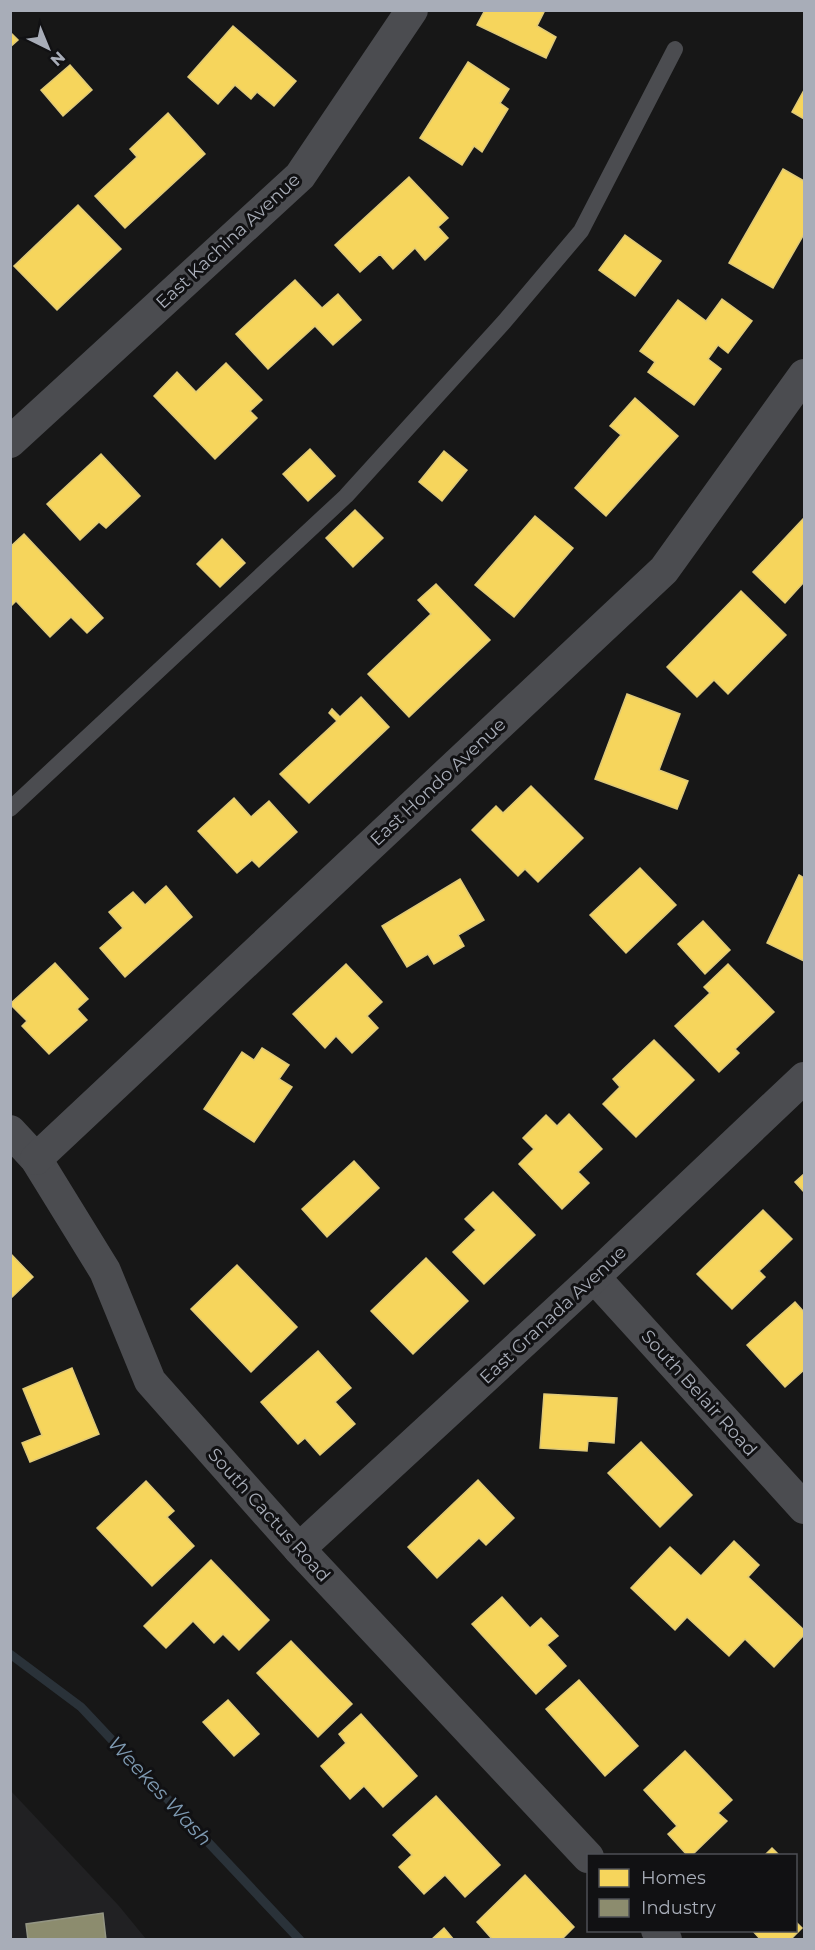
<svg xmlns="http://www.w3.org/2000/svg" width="815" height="1950" font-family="Montserrat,sans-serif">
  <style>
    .built { fill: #212123 }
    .homes { fill: #f6d55c; stroke: #dfc978; stroke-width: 1.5 }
    .industry { fill: #8c8c6e; stroke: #949684; stroke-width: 1.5 }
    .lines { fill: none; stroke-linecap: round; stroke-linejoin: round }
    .stream { stroke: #2a3239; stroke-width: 9 }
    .service { stroke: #4b4c50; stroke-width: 16 }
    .minor { stroke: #4b4c50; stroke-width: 32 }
    .labels { text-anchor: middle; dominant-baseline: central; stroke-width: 6; stroke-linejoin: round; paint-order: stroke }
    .street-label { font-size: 18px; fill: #a8adb8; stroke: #111113 }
    .water-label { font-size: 20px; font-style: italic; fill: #7f9bb3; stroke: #111113 }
  </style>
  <rect width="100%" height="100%" fill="#171717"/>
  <!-- built -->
  <path class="built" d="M 10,1790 L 119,1906 L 146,1939 L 11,1939 Z"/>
  <!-- homes -->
  <g class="homes">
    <path d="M 485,10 L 545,10 L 537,26 L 556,37 L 546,58 L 477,25 Z"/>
    <path d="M 233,26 L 296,81 L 274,106 L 257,92 L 251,99 L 235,85 L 218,104 L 188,77 Z"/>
    <path d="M 10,32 L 18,40 L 10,47 Z"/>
    <path d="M 468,62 L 509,89 L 500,103 L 508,109 L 482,152 L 474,146 L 462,165 L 420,138 Z"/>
    <path d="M 70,65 L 92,90 L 63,116 L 41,90 Z"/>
    <path d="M 804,90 L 804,119 L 792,112 Z"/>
    <path d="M 168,113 L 205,154 L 125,228 L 95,196 L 137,157 L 130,149 Z"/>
    <path d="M 783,169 L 804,181 L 804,234 L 773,288 L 729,263 Z"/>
    <path d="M 409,177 L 448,218 L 438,227 L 448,238 L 425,260 L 415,248 L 393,269 L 380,254 L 360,272 L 335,245 Z"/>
    <path d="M 78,205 L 121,249 L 57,310 L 14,266 Z"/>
    <path d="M 625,235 L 661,261 L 635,296 L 599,270 Z"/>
    <path d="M 295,280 L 322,308 L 338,294 L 361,320 L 333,345 L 315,326 L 268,369 L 236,334 Z"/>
    <path d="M 722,299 L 752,321 L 728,353 L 718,345 L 708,359 L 721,369 L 694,405 L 648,372 L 655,362 L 640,351 L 678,300 L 706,321 Z"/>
    <path d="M 226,363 L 262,400 L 250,411 L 257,418 L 215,459 L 154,396 L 177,372 L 196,392 Z"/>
    <path d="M 635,398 L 678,436 L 606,516 L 575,488 L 621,435 L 610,426 Z"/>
    <path d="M 310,449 L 335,476 L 308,501 L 283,474 Z"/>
    <path d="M 444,451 L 467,470 L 442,501 L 419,482 Z"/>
    <path d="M 101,454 L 140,496 L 106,528 L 99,522 L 80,540 L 47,504 Z"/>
    <path d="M 355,510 L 383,538 L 353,567 L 326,538 Z"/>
    <path d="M 535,516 L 573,548 L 514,617 L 475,585 Z"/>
    <path d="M 804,518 L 804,582 L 785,603 L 753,572 Z"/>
    <path d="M 24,534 L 103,618 L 87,633 L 71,617 L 50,637 L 16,601 L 10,607 L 10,547 Z"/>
    <path d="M 222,539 L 245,563 L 220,587 L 197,564 Z"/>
    <path d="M 436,584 L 490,640 L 409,717 L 368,674 L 431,614 L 418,600 Z"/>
    <path d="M 741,591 L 786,635 L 728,694 L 714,680 L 697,697 L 667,667 Z"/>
    <path d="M 627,694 L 680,714 L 659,770 L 688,781 L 677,809 L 595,779 Z"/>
    <path d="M 361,697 L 389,727 L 309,803 L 280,774 L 337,721 L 329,713 L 332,709 L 340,717 Z"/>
    <path d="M 531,786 L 583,838 L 538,882 L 525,869 L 518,876 L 472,830 L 496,806 L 503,813 Z"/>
    <path d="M 234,798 L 251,817 L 269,801 L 297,832 L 259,867 L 252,860 L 237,873 L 198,831 Z"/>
    <path d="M 640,868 L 676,905 L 626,953 L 590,915 Z"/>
    <path d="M 799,875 L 804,878 L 804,961 L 767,943 Z"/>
    <path d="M 460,879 L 484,920 L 458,935 L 464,946 L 434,964 L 428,954 L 407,967 L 382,926 Z"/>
    <path d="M 166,886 L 192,917 L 125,977 L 100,948 L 123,928 L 109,912 L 133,892 L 145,905 Z"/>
    <path d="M 703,921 L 730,950 L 705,974 L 678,944 Z"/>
    <path d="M 55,963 L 88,999 L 77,1009 L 87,1020 L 49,1054 L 22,1026 L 27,1021 L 10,1004 Z"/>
    <path d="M 346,964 L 382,1002 L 367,1016 L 378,1028 L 352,1053 L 336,1036 L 325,1048 L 293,1014 Z"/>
    <path d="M 728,964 L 774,1012 L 735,1049 L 739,1053 L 719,1072 L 675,1026 L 710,993 L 704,987 Z"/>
    <path d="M 654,1040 L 694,1080 L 636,1137 L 603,1104 L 620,1087 L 613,1079 Z"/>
    <path d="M 262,1048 L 289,1065 L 279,1079 L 292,1087 L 254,1142 L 204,1109 L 242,1052 L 254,1060 Z"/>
    <path d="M 569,1114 L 602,1149 L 578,1172 L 589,1183 L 562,1209 L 519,1164 L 534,1149 L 523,1138 L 546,1115 L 557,1126 Z"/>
    <path d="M 354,1161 L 379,1188 L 327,1237 L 302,1209 Z"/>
    <path d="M 804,1174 L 804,1192 L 795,1182 Z"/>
    <path d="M 493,1192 L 535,1235 L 484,1284 L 453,1252 L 476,1230 L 465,1219 Z"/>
    <path d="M 763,1210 L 792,1239 L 759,1271 L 765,1277 L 732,1309 L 697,1274 Z"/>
    <path d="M 10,1253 L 33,1277 L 10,1299 Z"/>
    <path d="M 426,1258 L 468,1301 L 413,1354 L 371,1311 Z"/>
    <path d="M 237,1265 L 297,1327 L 251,1372 L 191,1309 Z"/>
    <path d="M 795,1302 L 804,1312 L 804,1370 L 785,1387 L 747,1345 Z"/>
    <path d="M 318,1351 L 351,1388 L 335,1402 L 355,1424 L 320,1455 L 305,1438 L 298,1444 L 261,1402 Z"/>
    <path d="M 72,1368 L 99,1434 L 30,1462 L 22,1443 L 42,1435 L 23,1389 Z"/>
    <path d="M 544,1394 L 617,1398 L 614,1443 L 588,1441 L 587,1451 L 540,1448 Z"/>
    <path d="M 641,1442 L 692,1495 L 660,1527 L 608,1473 Z"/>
    <path d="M 478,1480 L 514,1518 L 486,1545 L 479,1538 L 437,1578 L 408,1547 Z"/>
    <path d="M 146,1481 L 174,1511 L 167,1517 L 194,1546 L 152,1586 L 97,1528 Z"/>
    <path d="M 734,1541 L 759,1565 L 748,1577 L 804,1630 L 804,1635 L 774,1667 L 745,1639 L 729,1656 L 687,1617 L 675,1630 L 631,1588 L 670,1547 L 701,1576 Z"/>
    <path d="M 211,1560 L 269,1620 L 239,1650 L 223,1634 L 214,1643 L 193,1621 L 166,1648 L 144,1626 Z"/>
    <path d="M 502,1597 L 530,1628 L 541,1618 L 558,1636 L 547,1645 L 566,1666 L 536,1694 L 472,1624 Z"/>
    <path d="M 291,1641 L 352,1704 L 318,1737 L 257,1673 Z"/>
    <path d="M 579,1680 L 638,1746 L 605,1776 L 546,1709 Z"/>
    <path d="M 228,1700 L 259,1734 L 234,1756 L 203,1722 Z"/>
    <path d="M 361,1714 L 417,1776 L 383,1807 L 364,1786 L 350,1799 L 321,1766 L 346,1743 L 339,1734 Z"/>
    <path d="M 685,1751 L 732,1800 L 718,1813 L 727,1821 L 691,1856 L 688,1856 L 668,1834 L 677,1826 L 644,1790 Z"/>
    <path d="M 436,1796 L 500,1865 L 465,1897 L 445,1875 L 424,1894 L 399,1867 L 412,1855 L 393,1835 Z"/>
    <path d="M 772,1848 L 780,1856 L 764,1856 Z"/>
    <path d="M 525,1875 L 574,1927 L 561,1940 L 493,1940 L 477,1922 Z"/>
    <path d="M 796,1922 L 802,1928 L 790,1940 L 761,1940 L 752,1930 L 796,1930 Z"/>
    <path d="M 444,1928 L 454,1940 L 431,1940 Z"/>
  </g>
  <!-- industry -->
  <path class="industry" d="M 103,1913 L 106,1940 L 28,1940 L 26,1924 Z"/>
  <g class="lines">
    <!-- stream -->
    <path class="stream" d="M 10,1654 L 81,1707 L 300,1940"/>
    <!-- service -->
    <path class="service" d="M 10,809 L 346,496 L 504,322 L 581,231 L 675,49"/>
    <!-- minor -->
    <g class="minor">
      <path d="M 10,442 L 300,176 L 412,10"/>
      <path d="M 10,1131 L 36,1159 L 105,1271 L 150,1381 L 299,1549 L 588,1857"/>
      <path d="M 36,1159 L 664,570 L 804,375"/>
      <path d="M 594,1277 L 804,1508"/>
      <path d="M 299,1549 L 594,1277 L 804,1078"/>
      <path d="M 657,1930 L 666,1940"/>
    </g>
  </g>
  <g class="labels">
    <!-- street labels -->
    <g class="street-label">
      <text transform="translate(228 241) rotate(-43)">East Kachina Avenue</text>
      <text transform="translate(438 782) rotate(-43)">East Hondo Avenue</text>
      <text transform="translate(553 1315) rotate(-43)">East Granada Avenue</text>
      <text transform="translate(699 1393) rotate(48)">South Belair Road</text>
      <text transform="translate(269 1515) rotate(48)">South Cactus Road</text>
    </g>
    <!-- water labels -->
    <g class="water-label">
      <text transform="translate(160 1791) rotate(47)">Weekes Wash</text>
    </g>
  </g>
  <!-- border -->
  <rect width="815" height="1950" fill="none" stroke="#a8adb8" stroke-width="24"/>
  <!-- legend -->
  <rect x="587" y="1854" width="210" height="78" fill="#111113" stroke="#4d4f55" stroke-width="1.5"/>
  <rect x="599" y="1869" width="30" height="18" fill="#f6d55c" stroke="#4d4f55" stroke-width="1.5"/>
  <text x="641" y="1884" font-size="18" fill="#a8adb8">Homes</text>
  <rect x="599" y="1899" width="30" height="18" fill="#8c8c6e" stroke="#4d4f55" stroke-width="1.5"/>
  <text x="641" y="1914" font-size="18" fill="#a8adb8">Industry</text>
  <!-- north arrow -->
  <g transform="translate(48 48) rotate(137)" stroke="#111113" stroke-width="4.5" paint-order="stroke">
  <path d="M0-4.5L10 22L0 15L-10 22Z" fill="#a8adb8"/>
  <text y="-9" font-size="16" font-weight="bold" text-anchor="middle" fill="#a8adb8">N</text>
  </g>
</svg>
